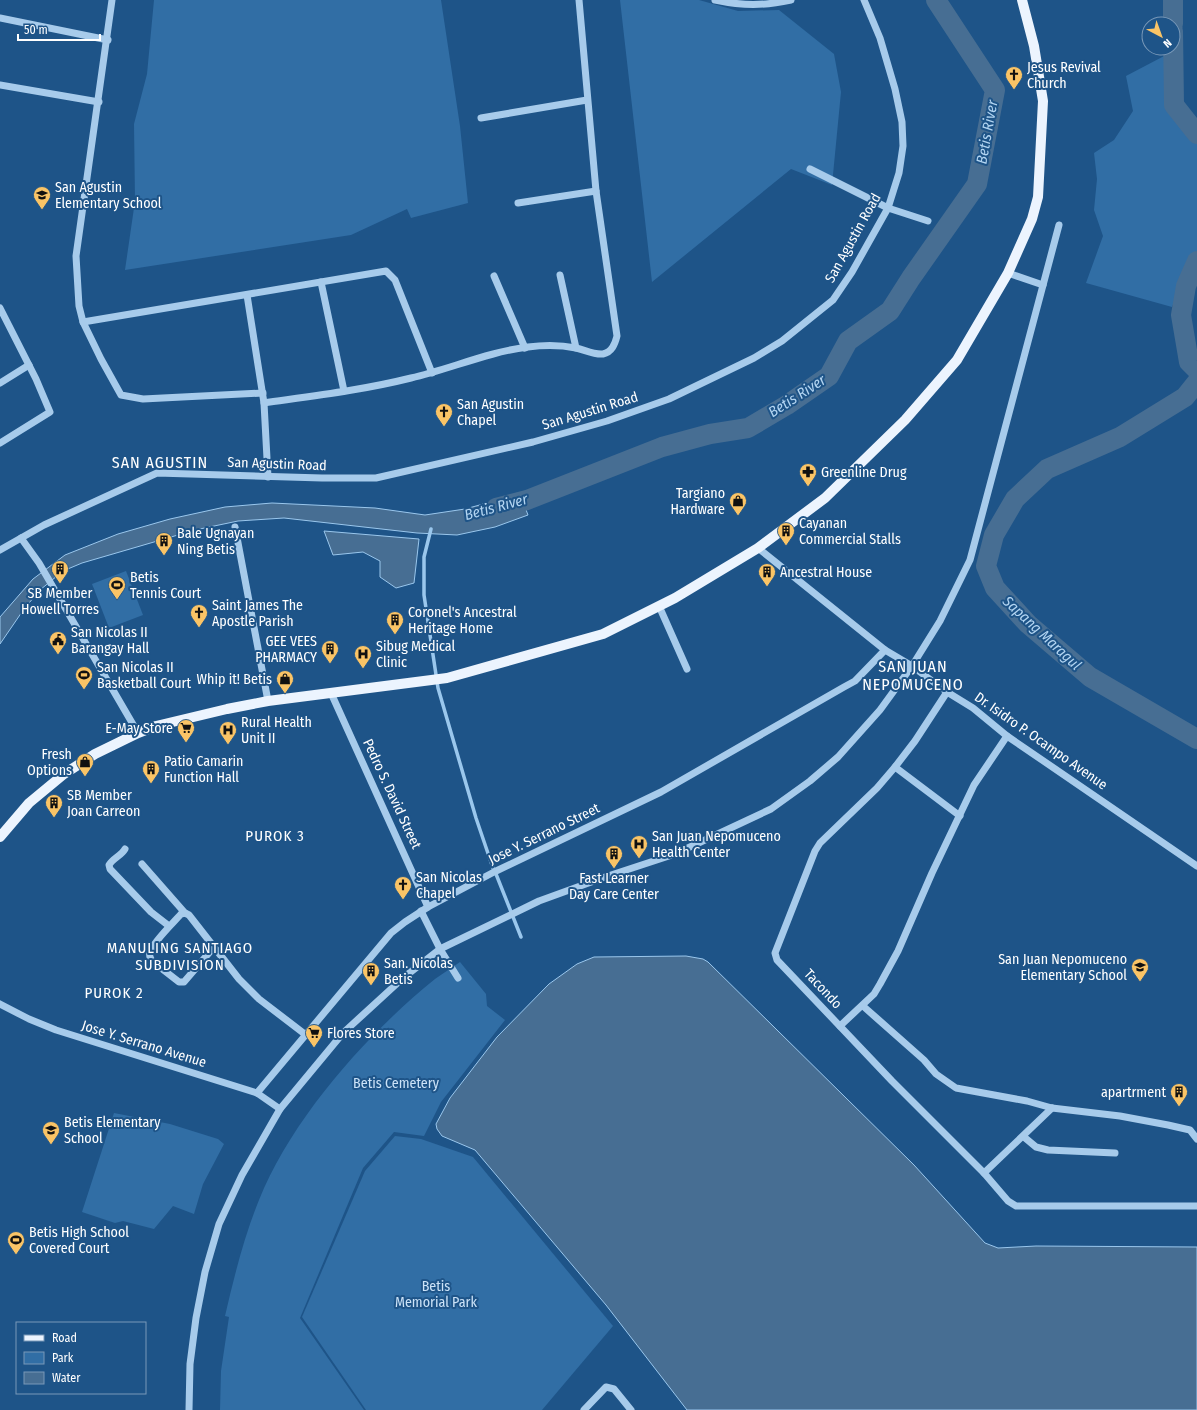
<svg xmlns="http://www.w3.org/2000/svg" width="1197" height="1410" font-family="'Fira Sans Condensed',sans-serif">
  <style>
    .green { fill: #316ea5 }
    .water { fill: #476e93; stroke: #9ac7ed }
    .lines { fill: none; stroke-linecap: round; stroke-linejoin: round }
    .stream { stroke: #9ac7ed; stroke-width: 3.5 }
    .river { stroke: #476e93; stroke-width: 20 }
    .minor { stroke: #a7cbeb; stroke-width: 7 }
    .major { stroke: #ecf4fe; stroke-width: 10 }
    .labels { text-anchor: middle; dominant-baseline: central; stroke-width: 4; stroke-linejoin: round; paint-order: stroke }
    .poi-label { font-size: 14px; fill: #fff; stroke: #1e5488; text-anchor: start }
    .street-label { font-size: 14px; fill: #fff; stroke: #1e5488 }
    .park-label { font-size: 14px; fill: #cce3f8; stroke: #1e5488 }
    .water-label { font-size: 15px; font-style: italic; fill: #b3d5f2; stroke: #1e5488 }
    .neighbourhood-label { font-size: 15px; letter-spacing: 1px; fill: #fff; stroke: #1e5488 }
    .quarter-label { font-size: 16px; letter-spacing: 1px; fill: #fff; stroke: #1e5488 }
  </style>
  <rect width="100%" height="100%" fill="#1e5488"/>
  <!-- green -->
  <g class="green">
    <path d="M 154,0 L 441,0 L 460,126 L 468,203 L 411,218 L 407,209 L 351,235 L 125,270 L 135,201 L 134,124 L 147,74 Z"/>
    <path d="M 620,0 L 699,0 L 738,11 L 779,10 L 834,54 L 841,92 L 832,185 L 791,169 L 652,282 Z"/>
    <path d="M 1166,55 L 1172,106 L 1197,139 L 1197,251 L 1172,307 L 1086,283 L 1103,236 L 1094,210 L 1097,179 L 1094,153 L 1114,140 L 1133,111 L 1126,76 Z"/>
    <path d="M 126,571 L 143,615 L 109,628 L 92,584 Z"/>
    <path d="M 460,962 L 486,994 L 487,1006 L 505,1020 L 441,1102 L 424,1136 L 394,1132 L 363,1168 L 300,1318 L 364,1410 L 220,1410 L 221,1371 L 229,1317 L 225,1316 C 234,1277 244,1237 259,1200 C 292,1118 367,1034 435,979 C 443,973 452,968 460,962 Z"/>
    <path d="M 114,1113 L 170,1124 L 218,1139 L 224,1144 L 203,1184 L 194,1214 L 173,1206 L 154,1229 L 123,1221 L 115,1223 L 82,1212 Z"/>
    <path d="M 395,1136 L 421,1139 L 473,1157 L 613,1326 L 542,1410 L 366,1410 L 302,1317 L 365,1171 Z"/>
  </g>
  <!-- water -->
  <g class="water">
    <path d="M 520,494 L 528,515 L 495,527 L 457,535 L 417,533 L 284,518 L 238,521 L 195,530 L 82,563 L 63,571 L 40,590 L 24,609 L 0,644 L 0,617 L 33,579 L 65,555 L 118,534 L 170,519 L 225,507 L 272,503 L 375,508 L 425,515 L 465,509 Z"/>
    <path d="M 324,531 L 419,539 L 414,583 L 396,588 L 380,577 L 380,561 L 363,552 L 333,555 Z"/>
    <path d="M 686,956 L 703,959 L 708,962 L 914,1165 L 985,1243 L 998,1248 L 1036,1246 L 1197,1247 L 1197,1410 L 687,1410 L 606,1305 L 475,1150 L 442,1136 L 437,1129 L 436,1124 L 450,1098 L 497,1037 L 549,984 L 577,964 L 594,957 Z"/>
  </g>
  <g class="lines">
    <!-- stream -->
    <g class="stream">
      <path d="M 431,529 L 424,557 L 424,595 L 438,688 L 476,818 L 494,871"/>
      <path d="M 496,874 L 521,937"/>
    </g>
    <!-- river -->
    <g class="river">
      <path d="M 1173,24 L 1173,0"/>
      <path d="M 1173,31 L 1174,105 L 1197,134"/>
      <path d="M 1197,261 L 1186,286 L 1181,315 L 1189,362 L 1197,370"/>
      <path d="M 1197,382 L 1185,397 L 1120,437 L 1047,469 L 1015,499 L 994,535 L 986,566 L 995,588 L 1028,624 L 1090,677 L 1197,739"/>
      <path d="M 496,508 L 527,500 L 662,447 L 710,434 L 748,428 L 787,405 L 829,376 L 848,341 L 890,311 L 911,278 L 977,184 L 995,90 L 936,0"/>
    </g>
    <!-- minor -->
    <g class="minor">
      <path d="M 112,0 L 76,256 L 79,306 L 83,322 L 101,359 L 121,395 L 143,399 L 263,393"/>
      <path d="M 715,0 C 744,6 763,6 791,0"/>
      <path d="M 0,18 L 108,40"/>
      <path d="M 0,85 L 99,102"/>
      <path d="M 481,118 L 587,100"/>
      <path d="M 810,169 L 888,208 L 928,221"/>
      <path d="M 518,203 L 596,191"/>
      <path d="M 1008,273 L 1043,285"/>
      <path d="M 560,275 L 576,348"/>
      <path d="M 494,276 L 525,348"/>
      <path d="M 321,282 L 344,391"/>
      <path d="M 247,295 L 264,403 L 268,477"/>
      <path d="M 0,308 L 36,379 L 50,412 L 0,443"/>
      <path d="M 83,322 L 386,271 L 395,280 L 432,373"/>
      <path d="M 0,383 L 29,365"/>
      <path d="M 264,403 C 313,396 363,390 411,378 C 450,369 488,352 528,347 C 543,345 561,345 576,348 C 585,350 594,355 603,354 C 612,352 615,344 617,336 L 596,191 L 579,0"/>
      <path d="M 235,527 L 268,701"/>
      <path d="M 21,538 L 39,563 L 138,733"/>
      <path d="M 758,548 L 885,650 L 912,666 L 947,692 L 973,708 L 1007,736 L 1197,866"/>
      <path d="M 0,550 L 44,525 L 157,473 L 322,478 L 376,478 L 533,442 L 607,421 L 669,399 L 754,358 L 782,341 L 833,300 L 852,272 L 888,208 L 899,173 L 903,146 L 902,122 L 895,89 L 880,38 L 864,0"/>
      <path d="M 659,606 L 687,669"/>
      <path d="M 947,692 L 915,741 L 895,767 L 877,788 L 820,843 L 815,851 L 775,953 L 777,960 L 892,1081 L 984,1173 L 1008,1201 L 1016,1206 L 1197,1206"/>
      <path d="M 331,693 L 428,907"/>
      <path d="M 895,767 L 960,816"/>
      <path d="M 125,849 C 121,856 113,858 109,865 L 110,869 L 151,912 L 169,926"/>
      <path d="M 142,864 L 185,913 L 189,915 L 239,979 L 259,999 L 306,1035"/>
      <path d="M 421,911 L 440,949 L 458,978"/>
      <path d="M 185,913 L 181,914 C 174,922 153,942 150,952 C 149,955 150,958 152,961 L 179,982 L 184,982 L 214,947"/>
      <path d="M 0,1004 L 29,1019 L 56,1030 L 257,1093 L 280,1109"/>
      <path d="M 863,1006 L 924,1060 L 936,1074 L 956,1088 L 1027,1101 L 1052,1108 L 1120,1116 L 1168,1125 L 1190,1130 L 1197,1139"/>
      <path d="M 840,1026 L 874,994 L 880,984 L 898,951 L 932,873 L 974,785 L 1007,736"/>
      <path d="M 257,1093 L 391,933 L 405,922 L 428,907 L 494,872 L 661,792 L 844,687 L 855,681 L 885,650"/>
      <path d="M 1024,1137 L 1036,1147 L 1048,1150 L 1115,1153"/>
      <path d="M 984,1173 L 1052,1108"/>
      <path d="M 189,1410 L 190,1364 L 196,1318 L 205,1272 L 219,1224 L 242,1175 L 280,1109 L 343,1033 L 403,978 L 440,949 L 539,901 L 605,877 L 675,854 L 771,809 L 810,781 L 838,757 L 880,710 L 912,666 L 940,621 L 970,560 L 1059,225"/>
      <path d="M 584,1410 L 606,1387 L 614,1389 L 631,1410"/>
    </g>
    <!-- major -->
    <path class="major" d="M 0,837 L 29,803 L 64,774 L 95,754 L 138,733 L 156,726 L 227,709 L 268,701 L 447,678 L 603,634 L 675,598 L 758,548 L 825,498 L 905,420 L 957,360 L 1008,273 L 1032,219 L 1038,197 L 1043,101 L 1034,46 L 1022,0"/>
  </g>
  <!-- icons -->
  <defs>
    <symbol id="church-pin" viewBox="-11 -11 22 30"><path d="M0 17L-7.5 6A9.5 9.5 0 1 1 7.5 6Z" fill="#fac466" stroke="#1e5488"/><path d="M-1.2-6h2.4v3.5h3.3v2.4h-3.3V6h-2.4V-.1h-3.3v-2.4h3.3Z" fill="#111"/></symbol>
    <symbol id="school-pin" viewBox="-11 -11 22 30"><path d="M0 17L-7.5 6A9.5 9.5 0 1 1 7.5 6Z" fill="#fac466" stroke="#1e5488"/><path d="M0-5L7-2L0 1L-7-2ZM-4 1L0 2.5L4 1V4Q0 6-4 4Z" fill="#111"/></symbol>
    <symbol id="pharmacy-pin" viewBox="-11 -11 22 30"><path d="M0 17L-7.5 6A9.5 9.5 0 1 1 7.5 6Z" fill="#fac466" stroke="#1e5488"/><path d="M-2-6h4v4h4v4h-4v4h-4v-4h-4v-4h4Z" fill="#111"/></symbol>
    <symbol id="shop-pin" viewBox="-11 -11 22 30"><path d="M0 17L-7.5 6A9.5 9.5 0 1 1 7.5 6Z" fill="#fac466" stroke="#1e5488"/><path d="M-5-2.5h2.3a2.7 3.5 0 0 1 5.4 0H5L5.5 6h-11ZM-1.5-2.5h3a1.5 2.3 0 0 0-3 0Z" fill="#111"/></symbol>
    <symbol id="building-pin" viewBox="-11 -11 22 30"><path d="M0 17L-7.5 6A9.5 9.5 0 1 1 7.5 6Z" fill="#fac466" stroke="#1e5488"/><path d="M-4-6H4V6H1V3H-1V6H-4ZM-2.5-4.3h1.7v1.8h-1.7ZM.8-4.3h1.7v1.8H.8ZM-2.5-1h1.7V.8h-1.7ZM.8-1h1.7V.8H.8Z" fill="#111"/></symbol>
    <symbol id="stadium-pin" viewBox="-11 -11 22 30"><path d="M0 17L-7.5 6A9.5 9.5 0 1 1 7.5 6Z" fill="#fac466" stroke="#1e5488"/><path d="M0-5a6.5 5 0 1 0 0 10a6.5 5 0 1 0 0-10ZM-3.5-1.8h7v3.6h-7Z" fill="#111"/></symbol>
    <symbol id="civic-pin" viewBox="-11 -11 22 30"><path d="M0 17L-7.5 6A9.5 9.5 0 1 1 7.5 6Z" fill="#fac466" stroke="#1e5488"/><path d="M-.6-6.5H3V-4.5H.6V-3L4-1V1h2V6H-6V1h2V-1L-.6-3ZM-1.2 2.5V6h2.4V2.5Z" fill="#111"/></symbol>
    <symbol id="hospital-pin" viewBox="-11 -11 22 30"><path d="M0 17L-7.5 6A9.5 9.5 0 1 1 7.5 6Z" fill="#fac466" stroke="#1e5488"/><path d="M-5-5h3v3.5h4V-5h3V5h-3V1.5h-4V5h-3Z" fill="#111"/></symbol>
    <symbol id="supermarket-pin" viewBox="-11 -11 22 30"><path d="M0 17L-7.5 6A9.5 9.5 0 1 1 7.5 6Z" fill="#fac466" stroke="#1e5488"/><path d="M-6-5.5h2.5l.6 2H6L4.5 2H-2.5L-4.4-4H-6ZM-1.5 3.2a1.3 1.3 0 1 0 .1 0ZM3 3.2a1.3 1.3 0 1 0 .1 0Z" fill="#111"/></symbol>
  </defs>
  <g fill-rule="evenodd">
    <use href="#church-pin" x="1004" y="65" width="20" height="27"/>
    <use href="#school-pin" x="32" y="185" width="20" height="27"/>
    <use href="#church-pin" x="434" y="402" width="20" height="27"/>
    <use href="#pharmacy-pin" x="798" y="462" width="20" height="27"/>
    <use href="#shop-pin" x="728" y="491" width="20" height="27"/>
    <use href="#building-pin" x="776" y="521" width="20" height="27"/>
    <use href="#building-pin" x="154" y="531" width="20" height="27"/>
    <use href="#building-pin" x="50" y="559" width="20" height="27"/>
    <use href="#building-pin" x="757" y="562" width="20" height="27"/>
    <use href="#stadium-pin" x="107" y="575" width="20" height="27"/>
    <use href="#church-pin" x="189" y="603" width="20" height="27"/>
    <use href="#building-pin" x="385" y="610" width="20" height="27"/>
    <use href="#civic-pin" x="48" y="630" width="20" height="27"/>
    <use href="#building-pin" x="320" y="639" width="20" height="27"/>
    <use href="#hospital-pin" x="353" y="644" width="20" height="27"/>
    <use href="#stadium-pin" x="74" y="665" width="20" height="27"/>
    <use href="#shop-pin" x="275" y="669" width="20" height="27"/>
    <use href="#supermarket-pin" x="176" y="718" width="20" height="27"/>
    <use href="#hospital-pin" x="218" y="720" width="20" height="27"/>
    <use href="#shop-pin" x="75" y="752" width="20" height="27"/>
    <use href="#building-pin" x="141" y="759" width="20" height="27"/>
    <use href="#building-pin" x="44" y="793" width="20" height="27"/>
    <use href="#hospital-pin" x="629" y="834" width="20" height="27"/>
    <use href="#building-pin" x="604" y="844" width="20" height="27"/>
    <use href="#church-pin" x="393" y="875" width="20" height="27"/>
    <use href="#school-pin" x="1130" y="957" width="20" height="27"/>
    <use href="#building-pin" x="361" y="961" width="20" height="27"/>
    <use href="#supermarket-pin" x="304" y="1023" width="20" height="27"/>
    <use href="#building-pin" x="1169" y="1082" width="20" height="27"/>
    <use href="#school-pin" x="41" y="1120" width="20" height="27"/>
    <use href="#stadium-pin" x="6" y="1230" width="20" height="27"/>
  </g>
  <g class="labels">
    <!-- poi labels -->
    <g class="poi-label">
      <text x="1027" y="67">Jesus Revival<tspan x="1027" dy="16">Church</tspan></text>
      <text x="55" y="187">San Agustin<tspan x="55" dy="16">Elementary School</tspan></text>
      <text x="457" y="404">San Agustin<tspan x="457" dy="16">Chapel</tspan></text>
      <text x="821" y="472">Greenline Drug</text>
      <text x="725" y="493" text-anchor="end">Targiano<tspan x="725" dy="16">Hardware</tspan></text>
      <text x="799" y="523">Cayanan<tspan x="799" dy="16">Commercial Stalls</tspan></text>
      <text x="177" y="533">Bale Ugnayan<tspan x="177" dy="16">Ning Betis</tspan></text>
      <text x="780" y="572">Ancestral House</text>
      <text x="130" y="577">Betis<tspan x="130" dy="16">Tennis Court</tspan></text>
      <text x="60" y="593" text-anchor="middle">SB Member<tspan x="60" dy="16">Howell Torres</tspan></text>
      <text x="212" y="605">Saint James The<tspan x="212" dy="16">Apostle Parish</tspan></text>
      <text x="408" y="612">Coronel's Ancestral<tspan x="408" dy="16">Heritage Home</tspan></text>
      <text x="71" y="632">San Nicolas II<tspan x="71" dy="16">Barangay Hall</tspan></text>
      <text x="317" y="641" text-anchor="end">GEE VEES<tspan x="317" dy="16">PHARMACY</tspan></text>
      <text x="376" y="646">Sibug Medical<tspan x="376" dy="16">Clinic</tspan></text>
      <text x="97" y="667">San Nicolas II<tspan x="97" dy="16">Basketball Court</tspan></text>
      <text x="272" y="679" text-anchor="end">Whip it! Betis</text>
      <text x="241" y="722">Rural Health<tspan x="241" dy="16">Unit II</tspan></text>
      <text x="173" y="728" text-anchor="end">E-May Store</text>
      <text x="72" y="754" text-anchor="end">Fresh<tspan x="72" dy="16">Options</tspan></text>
      <text x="164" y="761">Patio Camarin<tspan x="164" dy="16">Function Hall</tspan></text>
      <text x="67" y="795">SB Member<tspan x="67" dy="16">Joan Carreon</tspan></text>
      <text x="652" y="836">San Juan Nepomuceno<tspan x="652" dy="16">Health Center</tspan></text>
      <text x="416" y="877">San Nicolas<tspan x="416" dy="16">Chapel</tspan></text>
      <text x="614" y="878" text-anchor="middle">Fast Learner<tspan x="614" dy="16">Day Care Center</tspan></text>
      <text x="1127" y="959" text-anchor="end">San Juan Nepomuceno<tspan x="1127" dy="16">Elementary School</tspan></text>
      <text x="384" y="963">San. Nicolas<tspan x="384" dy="16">Betis</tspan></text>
      <text x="327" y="1033">Flores Store</text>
      <text x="1166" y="1092" text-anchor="end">apartrment</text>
      <text x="64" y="1122">Betis Elementary<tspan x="64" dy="16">School</tspan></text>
      <text x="29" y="1232">Betis High School<tspan x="29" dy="16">Covered Court</tspan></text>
    </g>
    <!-- street labels -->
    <g class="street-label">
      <text transform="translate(853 238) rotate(-61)">San Agustin Road</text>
      <text transform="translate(590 411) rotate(-17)">San Agustin Road</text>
      <text transform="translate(277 464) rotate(2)">San Agustin Road</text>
      <text transform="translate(1041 741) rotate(35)">Dr. Isidro P. Ocampo Avenue</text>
      <text transform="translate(392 794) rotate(65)">Pedro S. David Street</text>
      <text transform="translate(544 834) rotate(-26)">Jose Y. Serrano Street</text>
      <text transform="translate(823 989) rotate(47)">Tacondo</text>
      <text transform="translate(144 1044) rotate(17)">Jose Y. Serrano Avenue</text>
    </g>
    <!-- park labels -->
    <g class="park-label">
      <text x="396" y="1083">Betis Cemetery</text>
      <text x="436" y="1286">Betis<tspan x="436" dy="16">Memorial Park</tspan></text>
    </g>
    <!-- water labels -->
    <g class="water-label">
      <text transform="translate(987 132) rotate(-80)">Betis River</text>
      <text transform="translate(797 396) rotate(-33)">Betis River</text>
      <text transform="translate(496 507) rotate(-15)">Betis River</text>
      <text transform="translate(1042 633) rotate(43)">Sapang Maragul</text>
    </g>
    <!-- neighbourhood labels -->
    <g class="neighbourhood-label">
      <text x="275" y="836">PUROK 3</text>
      <text x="180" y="948">MANULING SANTIAGO<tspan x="180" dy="17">SUBDIVISION</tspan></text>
      <text x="114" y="993">PUROK 2</text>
    </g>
    <!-- quarter labels -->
    <g class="quarter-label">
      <text x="160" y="462">SAN AGUSTIN</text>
      <text x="913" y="666">SAN JUAN<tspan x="913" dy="18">NEPOMUCENO</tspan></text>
    </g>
  </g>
  <!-- legend -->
  <rect x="16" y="1322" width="130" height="72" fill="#1e5488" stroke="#7898b8"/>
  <rect x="24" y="1335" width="20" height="6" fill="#ecf4fe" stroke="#7898b8"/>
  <text x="52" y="1342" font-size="12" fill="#ffffff">Road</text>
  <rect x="24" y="1352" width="20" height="12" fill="#316ea5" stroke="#7898b8"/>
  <text x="52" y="1362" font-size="12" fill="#ffffff">Park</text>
  <rect x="24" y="1372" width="20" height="12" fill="#476e93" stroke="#7898b8"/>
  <text x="52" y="1382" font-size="12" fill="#ffffff">Water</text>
  <!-- north arrow -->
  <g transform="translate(1161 36) rotate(139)"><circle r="19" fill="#1e5488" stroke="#7898b8"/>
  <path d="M0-3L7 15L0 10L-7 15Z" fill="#fac466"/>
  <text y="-6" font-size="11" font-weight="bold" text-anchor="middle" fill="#ffffff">N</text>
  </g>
  <!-- scale -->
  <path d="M18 34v6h82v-6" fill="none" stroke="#ffffff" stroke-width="2"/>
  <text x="24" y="34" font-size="12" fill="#ffffff" stroke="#1e5488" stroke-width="3" paint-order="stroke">50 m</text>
</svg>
